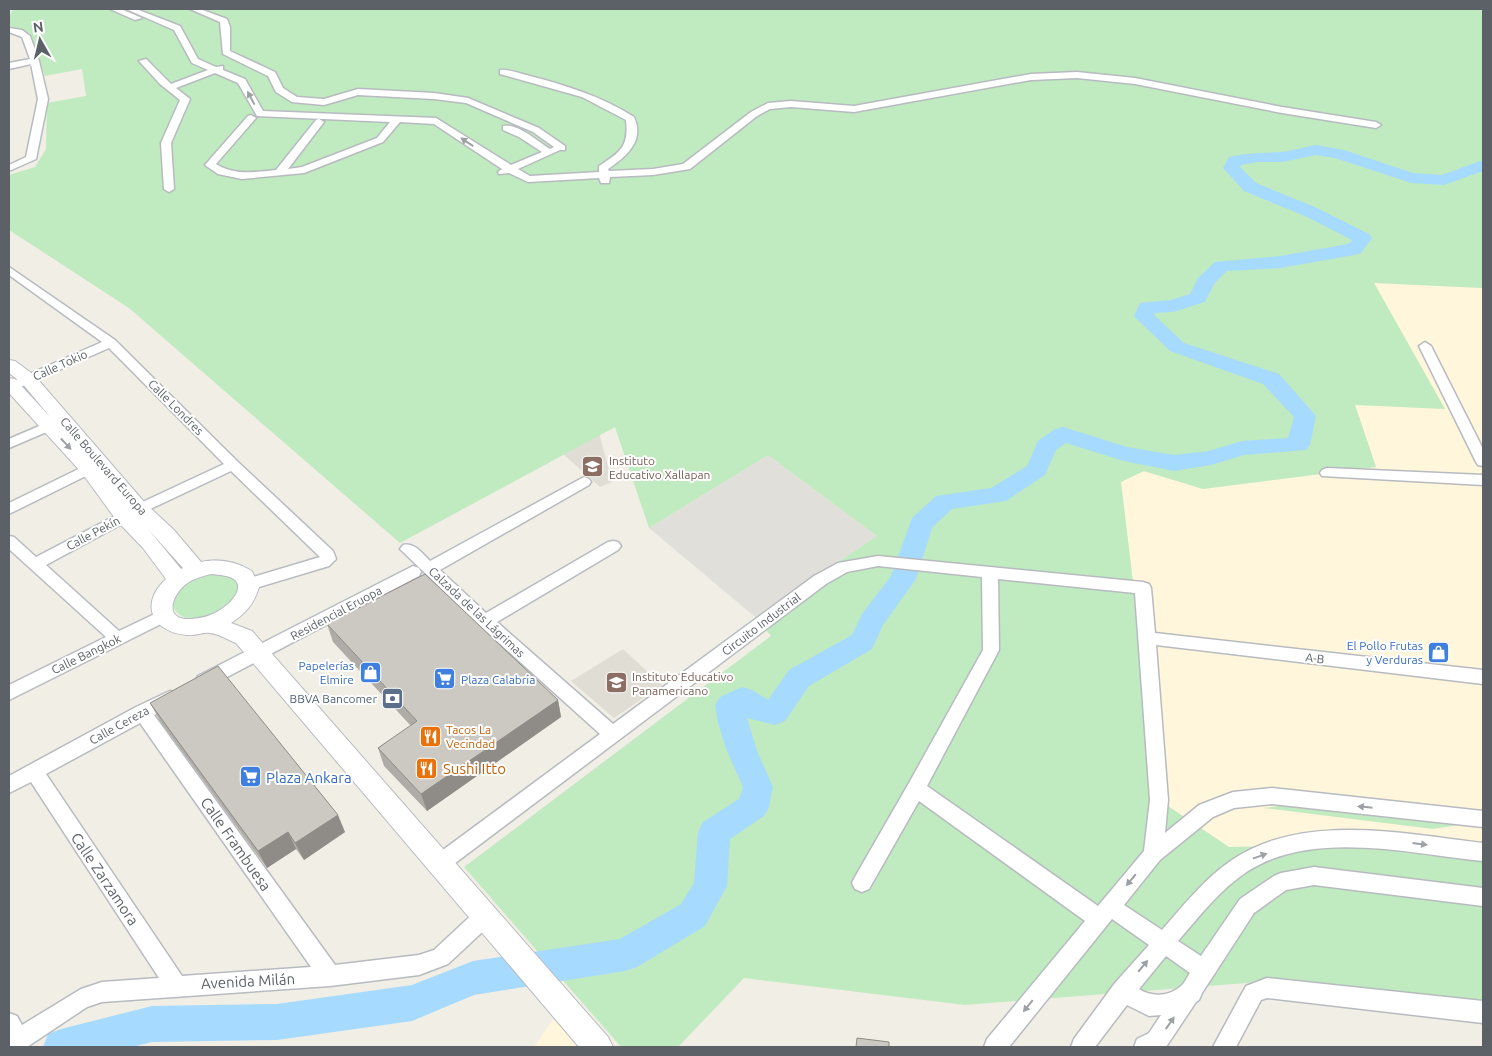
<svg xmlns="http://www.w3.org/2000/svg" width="1492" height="1056" font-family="Ubuntu,sans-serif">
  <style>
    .commercial { fill: #fff6db }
    .industrial { fill: #e1dfd9 }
    .education { fill: #e0ddd4 }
    .green { fill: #c0eabf }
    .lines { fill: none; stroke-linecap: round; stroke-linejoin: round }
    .river { fill: #a6daff; fill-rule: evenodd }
    .minor-casing { stroke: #b7bbc0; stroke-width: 3 }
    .secondary-casing { stroke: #b8bcc2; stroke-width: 2 }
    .minor { fill: #fff; fill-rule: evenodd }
    .secondary { fill: #fff; fill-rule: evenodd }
    .wall { fill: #afaca7 }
    .shaded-wall { fill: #8f8c88 }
    .building { fill: #ccc8c2; stroke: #8f8c88 }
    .oneway { fill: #9da0a4 }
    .labels { text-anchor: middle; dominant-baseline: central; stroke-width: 4; stroke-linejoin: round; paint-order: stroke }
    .street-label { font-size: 12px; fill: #5c6167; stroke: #fff }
    .education-label { font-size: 12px; fill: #785e54; stroke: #fff; text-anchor: start }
    .shop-label { font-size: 12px; fill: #366cbe; stroke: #fff; text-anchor: end }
    .service-label { font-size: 12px; fill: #4e5e75; stroke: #fff; text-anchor: end }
    .food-label { font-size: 12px; fill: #c56008; stroke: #fff; text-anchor: start }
    .near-food-label { font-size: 15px; fill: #c56008; stroke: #fff; text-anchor: start }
    .near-shop-label { font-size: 15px; fill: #366cbe; stroke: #fff; text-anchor: start }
    .near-street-label { font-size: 15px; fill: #5c6167; stroke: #fff }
  </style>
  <rect width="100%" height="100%" fill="#f0eee5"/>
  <!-- commercial -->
  <g class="commercial">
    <path d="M 1374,283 L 1483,288 L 1483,861 L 1351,845 L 1229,847 L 1159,800 L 1121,482 L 1143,471 L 1203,489 L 1376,467 L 1355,404 L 1445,409 Z"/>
    <path d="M 553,1019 L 580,1047 L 534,1047 Z"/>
  </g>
  <!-- industrial -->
  <path class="industrial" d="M 768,455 L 877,536 L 755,617 L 649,528 Z"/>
  <!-- education -->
  <g class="education">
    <path d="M 599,433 L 612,482 L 600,487 L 561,452 Z"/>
    <path d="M 623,649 L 662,685 L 614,718 L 571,681 Z"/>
  </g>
  <!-- green -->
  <g class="green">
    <path d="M 13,9 L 1483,9 L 1483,288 L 1374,283 L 1445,409 L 1355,405 L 1376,467 L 1203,489 L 1144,471 L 1121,482 L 1159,800 L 1229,847 L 1351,845 L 1483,861 L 1483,1010 L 1246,983 L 965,1005 L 744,978 L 678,1047 L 621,1047 L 464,867 L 771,636 L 755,617 L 877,536 L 768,455 L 649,528 L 615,427 L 400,543 L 129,308 L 9,230 L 9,175 L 35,167 L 46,149 L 47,103 L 86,96 L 82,69 L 45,76 L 30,33 L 9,31 L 9,17 Z"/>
    <path d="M 212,573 L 223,573 L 239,580 L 236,603 C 227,608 215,618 205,619 C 173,624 160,598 190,581 C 196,577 205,575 212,573 Z"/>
    <path d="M 1287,805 L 1465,824 L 1433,829 L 1263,808 Z"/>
  </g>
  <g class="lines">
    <!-- river -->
    <path class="river" d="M 1316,145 L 1344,150 L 1413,173 L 1442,175 L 1483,160 L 1483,171 L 1444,185 L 1411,183 L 1335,158 L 1316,155 L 1282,162 L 1257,162 L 1241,165 L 1240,167 L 1256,183 L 1317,208 L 1369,234 L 1372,238 L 1361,253 L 1354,255 L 1280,268 L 1227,271 L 1214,284 L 1205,302 L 1173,312 L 1155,313 L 1154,315 L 1184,343 L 1279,374 L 1316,416 L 1310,445 L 1306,450 L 1244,455 L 1211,465 L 1174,471 L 1124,461 L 1066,443 L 1056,450 L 1045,475 L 1006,501 L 952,509 L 932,528 L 916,579 L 883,625 L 872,649 L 809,686 L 785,721 L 775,725 L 747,718 L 757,751 L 773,787 L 769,807 L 764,816 L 730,839 L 727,886 L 705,926 L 637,967 L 625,971 L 474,995 L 412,1021 L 277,1040 L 152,1042 L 132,1047 L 43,1047 L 48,1034 L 61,1029 L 152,1006 L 277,1004 L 412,985 L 473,961 L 620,939 L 681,904 L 694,883 L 698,832 L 703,822 L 739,799 L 743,787 L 727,751 L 718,723 L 715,705 L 720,697 L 742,687 L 752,690 L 768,700 L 789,670 L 852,635 L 862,614 L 891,576 L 912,518 L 936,496 L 991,488 L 1027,466 L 1038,441 L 1055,429 L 1063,427 L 1127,447 L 1174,455 L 1209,451 L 1242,441 L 1288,438 L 1294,417 L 1263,384 L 1170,351 L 1134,316 L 1140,303 L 1171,300 L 1190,294 L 1198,278 L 1215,262 L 1280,256 L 1348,244 L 1352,240 L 1305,216 L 1244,191 L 1223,168 L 1229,157 C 1247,153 1263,153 1281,152 C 1292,151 1304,147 1316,145 Z"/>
    <defs>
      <g id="minor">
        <path d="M 110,9 L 121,9 L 142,18 L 135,20 Z"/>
        <path d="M 126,9 L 136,9 L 180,26 L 198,59 L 216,67 L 223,66 L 223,70 L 245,79 L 263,111 L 436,118 L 511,165 L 542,152 L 519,137 L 503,130 L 503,126 C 518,123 537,141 550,149 L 554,147 L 533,132 L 466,103 L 434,99 L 358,95 L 324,105 L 292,102 L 276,92 L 268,76 L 223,54 L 220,22 L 190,9 L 200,9 L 227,19 L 230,27 L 230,51 L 275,72 L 283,88 L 297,97 L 324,99 L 358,89 L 434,93 L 468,98 L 539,128 L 565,146 L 565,150 L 560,150 L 518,169 L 530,176 L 599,172 L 599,166 C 620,152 629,147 626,120 L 582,97 L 500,74 L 500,70 C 508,69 518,73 526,75 C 565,85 601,96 634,117 C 645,141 626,157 608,169 L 609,171 L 653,169 L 683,164 L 751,112 L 768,103 L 791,101 L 854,106 L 1031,74 L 1077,72 L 1135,78 L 1282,107 L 1376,122 L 1381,125 L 1376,128 L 1282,113 L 1135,84 L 1077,78 L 1031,80 L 854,112 L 791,107 L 770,109 L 757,116 L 690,169 L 653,175 L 610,177 L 609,183 L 601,183 L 599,178 L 528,182 L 509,173 L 499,174 L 498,172 L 502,169 L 434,124 L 400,122 L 383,142 L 304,173 L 242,179 L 218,174 L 205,165 L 248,116 L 251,115 L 256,118 L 216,164 C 235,176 255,172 276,170 L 316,120 L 319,119 L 324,122 L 288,169 L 302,167 L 377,138 L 390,122 L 257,116 L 238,83 L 215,73 L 176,88 L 190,99 L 171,143 L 174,189 L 169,192 L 164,189 L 161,143 L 180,100 L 160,84 L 139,61 L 146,59 L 171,84 L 208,70 L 192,63 L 174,30 Z"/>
        <path d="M 9,28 L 22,30 L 30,36 L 39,61 L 48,99 L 36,159 L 9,171 L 9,165 L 26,157 L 38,99 L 31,64 L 9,69 L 9,63 L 30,59 L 22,37 L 9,32 Z"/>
        <path d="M 9,267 L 115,340 L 238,462 L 333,551 L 336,559 L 329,566 L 249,590 L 243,588 L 241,584 L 243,580 L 320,557 L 231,471 L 144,512 L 46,565 L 119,631 L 163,610 L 169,612 L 171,616 L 169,620 L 9,700 L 9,685 L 106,637 L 9,549 L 9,536 L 14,537 L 36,557 L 134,506 L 224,464 L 109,348 L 9,392 L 9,383 L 102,342 L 9,275 Z"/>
        <path d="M 1425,342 L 1431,346 L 1483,449 L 1483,466 L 1478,465 L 1476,462 L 1419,346 Z"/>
        <path d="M 60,417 L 67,421 L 65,424 L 9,448 L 9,439 Z"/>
        <path d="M 99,459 L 104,461 L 106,464 L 104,467 L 9,514 L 9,503 Z"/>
        <path d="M 1327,468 L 1483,475 L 1483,485 L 1322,476 L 1320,473 L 1322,470 Z"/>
        <path d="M 584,477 L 589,479 L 591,482 L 589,485 L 440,570 L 486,613 L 608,542 L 613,541 L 618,542 L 621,546 L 618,550 L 497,622 L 613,724 L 814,576 L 838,563 L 878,556 L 1143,582 L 1149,584 L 1151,588 L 1155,633 L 1483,670 L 1483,684 L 1156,645 L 1168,800 L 1165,833 L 1199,805 L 1233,792 L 1272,788 L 1483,811 L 1483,827 L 1272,804 L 1234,808 L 1213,817 L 1160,860 L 1124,905 L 1162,930 C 1184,905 1205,878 1232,860 C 1303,812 1404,834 1483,843 L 1483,861 C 1411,854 1314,829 1248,871 C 1220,889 1200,916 1178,941 L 1201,956 L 1240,899 L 1274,876 L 1281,873 L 1314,867 L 1483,888 L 1483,906 L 1314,885 L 1286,890 L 1254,913 L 1202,993 L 1199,1000 L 1196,1002 L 1166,1047 L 1134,1047 L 1137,1039 L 1149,1033 L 1161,1015 L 1149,1016 L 1127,1005 L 1095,1047 L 1071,1047 L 1074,1039 L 1115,983 L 1149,945 L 1112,919 L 1009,1047 L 984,1047 L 987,1039 L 1085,921 L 919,801 L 869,889 L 862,892 L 855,889 L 852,883 L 855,877 L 909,783 L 983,650 L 982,577 L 878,566 L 847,572 L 826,584 L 446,870 L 439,873 L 432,870 L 429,864 L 432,858 L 600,734 L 479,625 L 400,549 L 403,545 C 414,542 422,553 430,561 ZM 998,579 L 1135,593 L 1150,800 L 1144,851 L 1098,906 L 927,786 L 999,650 ZM 1166,956 L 1190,973 C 1187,977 1185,983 1181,986 C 1169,997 1151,997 1139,989 Z"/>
        <path d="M 413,566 L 419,568 L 421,572 L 419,576 L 210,686 L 204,688 L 198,686 L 195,681 L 198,676 Z"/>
        <path d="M 170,691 L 176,693 L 179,698 L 176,703 L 154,715 L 335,965 L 419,955 L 434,950 L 478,909 L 485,907 L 492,909 L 495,916 L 492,923 L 448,964 L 419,975 L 330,986 L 102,1002 L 87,1007 L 27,1047 L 9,1047 L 9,1013 L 17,1016 L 22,1025 L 81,989 L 102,982 L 159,978 L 31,782 L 9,793 L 9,776 L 136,707 ZM 140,723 L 311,967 L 182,976 L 46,774 Z"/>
        <path d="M 1267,978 L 1483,1001 L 1483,1023 L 1267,998 L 1261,1000 L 1236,1047 L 1213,1047 L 1246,986 Z"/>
      </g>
      <path id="secondary" d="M 9,360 L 15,361 L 34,375 L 146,504 L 174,530 L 201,562 C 219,558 237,562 252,571 L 259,587 C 254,604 246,613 231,623 L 252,631 L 608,1037 L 613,1047 L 579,1047 L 236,643 C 228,640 219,634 210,633 C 203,632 195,636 187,635 C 152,632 139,604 166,579 L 143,548 L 117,521 L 82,473 L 9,393 L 9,378 L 15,379 L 51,418 L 22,383 L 9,373 ZM 148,529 L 183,568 L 181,569 ZM 211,574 C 219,575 231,575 236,581 C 245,593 223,609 215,613 C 207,617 200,618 192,619 C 164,621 170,597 186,584 C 193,579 202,576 211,574 Z"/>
    </defs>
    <!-- minor casing -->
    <use href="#minor" class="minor-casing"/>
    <!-- secondary casing -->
    <use href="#secondary" class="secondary-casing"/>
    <!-- minor -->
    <use href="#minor" class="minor"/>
    <!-- secondary -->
    <use href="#secondary" class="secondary"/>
  </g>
  <!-- wall -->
  <g class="wall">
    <path d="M 327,624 L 558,700 L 561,717 L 427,811 L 384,766 L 378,748 L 411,726 L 333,642 Z"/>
    <path d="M 150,703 L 345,832 L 304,860 L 296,849 L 267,868 L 160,721 Z"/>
  </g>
  <!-- shaded-wall -->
  <g class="shaded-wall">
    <path d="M 558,700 L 561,717 L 427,811 L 421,794 Z"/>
    <path d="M 338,815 L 345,832 L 304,860 L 295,843 Z"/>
    <path d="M 288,832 L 296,849 L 267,868 L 258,851 Z"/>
  </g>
  <!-- building -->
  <g class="building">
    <path d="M 425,574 L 558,700 L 421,794 L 378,748 L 417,721 L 327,624 Z"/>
    <path d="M 218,666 L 338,815 L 295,843 L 288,832 L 258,851 L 150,703 Z"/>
    <path d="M 857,1038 L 889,1042 L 889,1047 L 856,1047 Z"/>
  </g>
  <!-- one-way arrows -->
  <defs><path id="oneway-solid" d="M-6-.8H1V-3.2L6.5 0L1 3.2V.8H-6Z" transform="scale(1.25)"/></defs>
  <g class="oneway">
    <use href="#oneway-solid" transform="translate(251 98) rotate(-118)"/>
    <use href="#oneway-solid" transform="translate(467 142) rotate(-147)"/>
    <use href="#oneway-solid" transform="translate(66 444) rotate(47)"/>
    <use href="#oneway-solid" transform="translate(1365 807) rotate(-174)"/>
    <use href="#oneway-solid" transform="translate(1420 844) rotate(7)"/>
    <use href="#oneway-solid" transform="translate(1260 856) rotate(-20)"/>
    <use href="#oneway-solid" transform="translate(1131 880) rotate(130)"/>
    <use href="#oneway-solid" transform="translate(1143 966) rotate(-50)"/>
    <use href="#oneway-solid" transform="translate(1028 1006) rotate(129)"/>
    <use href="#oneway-solid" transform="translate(1170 1023) rotate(-55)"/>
  </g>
  <!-- icons -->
  <defs>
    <symbol id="school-square" viewBox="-11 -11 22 22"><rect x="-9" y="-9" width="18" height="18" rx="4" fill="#8d6e63" stroke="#fff"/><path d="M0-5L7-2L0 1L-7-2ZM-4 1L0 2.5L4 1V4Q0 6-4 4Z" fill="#fff"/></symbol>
    <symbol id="shop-square" viewBox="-11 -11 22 22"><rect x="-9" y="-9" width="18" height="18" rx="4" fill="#3f7fe0" stroke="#fff"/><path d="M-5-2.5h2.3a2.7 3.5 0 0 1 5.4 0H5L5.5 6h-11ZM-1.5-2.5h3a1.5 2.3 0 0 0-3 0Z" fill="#fff"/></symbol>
    <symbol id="supermarket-square" viewBox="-11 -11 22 22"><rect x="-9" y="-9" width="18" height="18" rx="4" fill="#3f7fe0" stroke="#fff"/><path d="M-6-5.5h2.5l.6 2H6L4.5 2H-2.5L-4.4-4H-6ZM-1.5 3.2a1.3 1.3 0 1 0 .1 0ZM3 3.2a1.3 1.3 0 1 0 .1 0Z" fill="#fff"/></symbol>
    <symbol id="bank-square" viewBox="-11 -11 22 22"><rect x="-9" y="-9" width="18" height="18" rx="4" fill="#5c6f8a" stroke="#fff"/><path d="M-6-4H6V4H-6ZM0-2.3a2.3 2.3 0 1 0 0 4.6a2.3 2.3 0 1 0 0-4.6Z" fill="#fff"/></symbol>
    <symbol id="restaurant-square" viewBox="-11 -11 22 22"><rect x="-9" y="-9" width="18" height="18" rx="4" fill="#e8710a" stroke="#fff"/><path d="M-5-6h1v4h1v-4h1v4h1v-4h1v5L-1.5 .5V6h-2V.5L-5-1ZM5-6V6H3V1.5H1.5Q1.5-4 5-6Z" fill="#fff"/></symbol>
  </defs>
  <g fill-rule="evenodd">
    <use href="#school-square" x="580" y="454" width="25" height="25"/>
    <use href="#shop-square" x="1426" y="640" width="25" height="25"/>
    <use href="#shop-square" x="358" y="660" width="25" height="25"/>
    <use href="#supermarket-square" x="432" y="666" width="25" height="25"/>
    <use href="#school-square" x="604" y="670" width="25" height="25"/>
    <use href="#bank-square" x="380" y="686" width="25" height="25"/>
    <use href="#restaurant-square" x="418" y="724" width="25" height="25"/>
    <use href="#restaurant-square" x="414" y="756" width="25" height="25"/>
    <use href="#supermarket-square" x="238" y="764" width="25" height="25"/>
  </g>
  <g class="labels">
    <!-- street labels -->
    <g class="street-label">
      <text transform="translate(60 365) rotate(-24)">Calle Tokio</text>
      <text transform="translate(176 407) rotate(45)">Calle Londres</text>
      <text transform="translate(104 466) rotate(49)">Calle Boulevard Europa</text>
      <text transform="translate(93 533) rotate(-28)">Calle Pekín</text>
      <text transform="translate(477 612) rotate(43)">Calzada de las Lágrimas</text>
      <text transform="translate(336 613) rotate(-28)">Residencial Eruopa</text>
      <text transform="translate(761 624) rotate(-37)">Circuito Industrial</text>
      <text transform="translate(86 654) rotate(-26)">Calle Bangkok</text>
      <text transform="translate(1315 658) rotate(7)">A-B</text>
      <text transform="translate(119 725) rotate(-29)">Calle Cereza</text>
    </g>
    <!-- education labels -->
    <g class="education-label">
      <text x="609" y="460">Instituto<tspan x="609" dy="14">Educativo Xallapan</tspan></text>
      <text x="632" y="676">Instituto Educativo<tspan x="632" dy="14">Panamericano</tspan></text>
    </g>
    <!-- shop labels -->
    <g class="shop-label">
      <text x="1423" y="645">El Pollo Frutas<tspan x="1423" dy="14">y Verduras</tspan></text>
      <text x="354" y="665">Papelerías<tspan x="354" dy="14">Elmire</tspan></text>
      <text x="461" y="679" text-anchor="start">Plaza Calabria</text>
    </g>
    <!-- service labels -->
    <g class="service-label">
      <text x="377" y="698">BBVA Bancomer</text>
    </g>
    <!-- food labels -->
    <g class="food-label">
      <text x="446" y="729">Tacos La<tspan x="446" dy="14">Vecindad</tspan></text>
    </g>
    <!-- near-food labels -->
    <g class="near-food-label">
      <text x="443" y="768">Sushi Itto</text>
    </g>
    <!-- near-shop labels -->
    <g class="near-shop-label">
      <text x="266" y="777">Plaza Ankara</text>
    </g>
    <!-- near-street labels -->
    <g class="near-street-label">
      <text transform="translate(236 844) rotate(55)">Calle Frambuesa</text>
      <text transform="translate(105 879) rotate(56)">Calle Zarzamora</text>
      <text transform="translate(248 981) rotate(-3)">Avenida Milán</text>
    </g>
  </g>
  <!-- border -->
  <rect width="1492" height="1056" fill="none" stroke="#5c6167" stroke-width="20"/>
  <!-- north arrow -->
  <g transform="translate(40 40) rotate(352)" stroke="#ffffff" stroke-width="4" paint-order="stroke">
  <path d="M0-4L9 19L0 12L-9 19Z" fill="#5c6167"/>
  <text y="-8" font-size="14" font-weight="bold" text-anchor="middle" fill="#5c6167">N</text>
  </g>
</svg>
